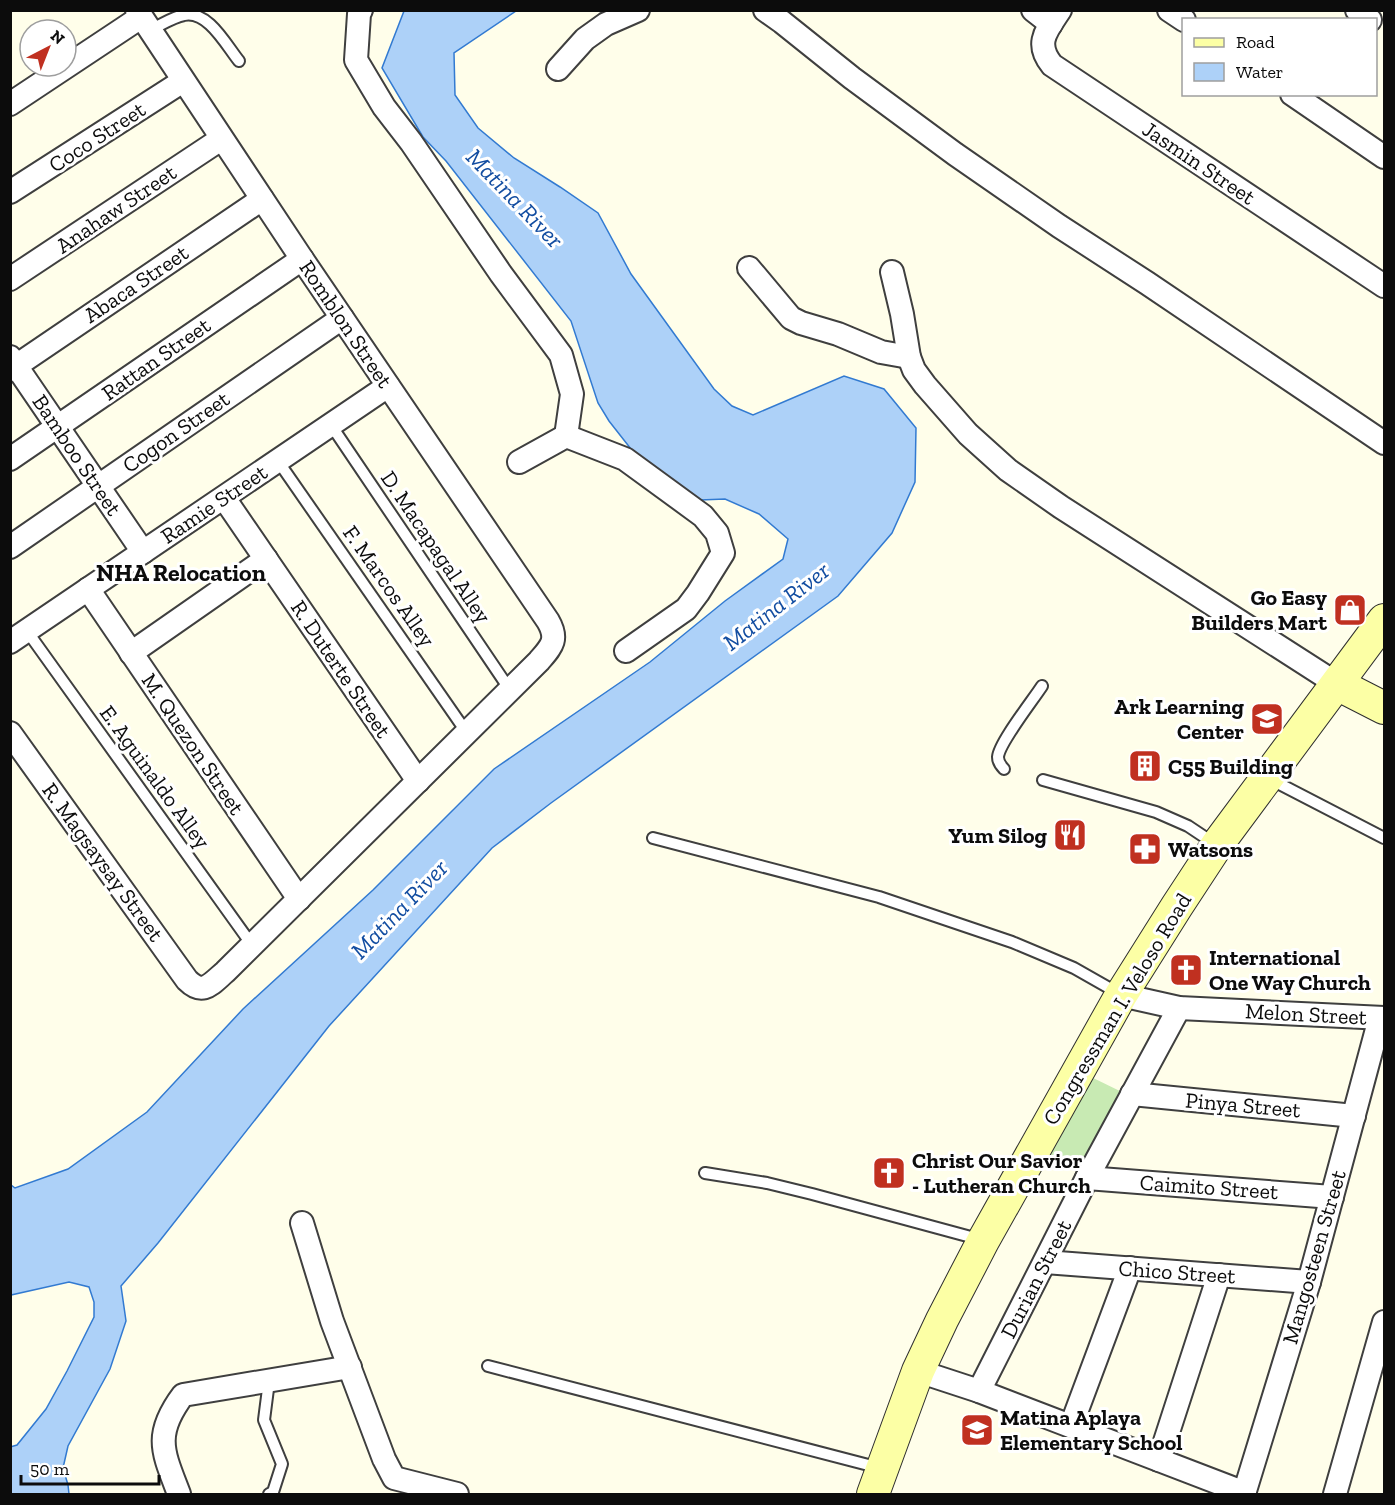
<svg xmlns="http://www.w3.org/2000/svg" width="1395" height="1505" font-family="'Zilla Slab',serif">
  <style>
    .green { fill: #c8eab3 }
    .water { fill: #add1f8; stroke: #327ad1; stroke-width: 1.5 }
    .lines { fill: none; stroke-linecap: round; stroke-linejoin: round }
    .lane-casing { stroke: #3f3f3f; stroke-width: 14 }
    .street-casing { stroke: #3f3f3f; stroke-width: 26 }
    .secondary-casing { stroke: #2e2e2e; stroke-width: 34 }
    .lane { stroke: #fff; stroke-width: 10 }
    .street { stroke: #fff; stroke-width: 22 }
    .secondary { stroke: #fcffa5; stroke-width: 32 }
    .labels { text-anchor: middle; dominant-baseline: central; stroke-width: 6; stroke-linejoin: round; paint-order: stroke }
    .street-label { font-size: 22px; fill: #0c0c0c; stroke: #fff }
    .poi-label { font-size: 22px; font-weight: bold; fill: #0c0c0c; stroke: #fff; text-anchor: start }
    .water-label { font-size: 24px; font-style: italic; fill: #124da1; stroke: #fff }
    .neighbourhood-label { font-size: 24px; font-weight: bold; fill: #0c0c0c; stroke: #fff }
  </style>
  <rect width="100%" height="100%" fill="#fffeea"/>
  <!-- green -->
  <path class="green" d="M 1089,1076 L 1124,1093 L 1081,1169 L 1046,1158 Z"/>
  <!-- water -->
  <path class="water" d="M 404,11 L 516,11 L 454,53 L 455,95 L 478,128 L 514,158 L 560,187 L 598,213 L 631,274 L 714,389 L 732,406 L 753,415 L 844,376 L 884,389 L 916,428 L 915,482 L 892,533 L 838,596 L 551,803 L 492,848 L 329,1026 L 158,1243 L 121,1286 L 126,1321 L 110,1369 L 68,1446 L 63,1468 L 68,1485 L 69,1494 L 11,1494 L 10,1447 L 17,1445 L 46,1409 L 67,1371 L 94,1317 L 94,1302 L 89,1287 L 69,1282 L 11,1295 L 11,1185 L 15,1188 L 68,1169 L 147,1112 L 243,1009 L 373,890 L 494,769 L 650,662 L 725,601 L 783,559 L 788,539 L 759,514 L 725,499 L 700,500 L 674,487 L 638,458 L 609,421 L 598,403 L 571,321 L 446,161 L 423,137 L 382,68 Z"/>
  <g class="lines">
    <defs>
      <g id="lane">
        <path d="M 150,30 C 161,25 173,17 184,15 C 208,10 226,45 239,61"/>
        <path d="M 331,425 L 510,690"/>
        <path d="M 278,461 L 467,733"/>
        <path d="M 27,631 L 252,945"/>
        <path d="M 1004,769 C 1000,765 998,762 998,757 C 999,743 1033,700 1042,686"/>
        <path d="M 1270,779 L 1384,838"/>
        <path d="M 1043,780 L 1156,812 L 1188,826 L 1215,844"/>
        <path d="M 653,838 L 879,897 L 1012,942 L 1074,968 L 1118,993"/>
        <path d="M 705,1173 L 767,1183 L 812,1194 L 982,1240"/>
        <path d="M 488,1366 L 880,1468"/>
        <path d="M 269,1494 L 273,1492 L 282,1464 L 264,1420 L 269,1381"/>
      </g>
      <g id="street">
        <path d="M 361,10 L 359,14 L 356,60 L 384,107 L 411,142 L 501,274 L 561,355 L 572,394 L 566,436"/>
        <path d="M 765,10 L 782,22 L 852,78 L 955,154 L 1059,226 L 1147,283 L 1384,443"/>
        <path d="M 1033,10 L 1051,24"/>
        <path d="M 1060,10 C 1047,30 1034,43 1052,65 L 1384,286"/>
        <path d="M 1169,10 L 1184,20"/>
        <path d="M 1357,10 L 1370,20"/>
        <path d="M 558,69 L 585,39 L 606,24 L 638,10"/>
        <path d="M 1292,94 L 1384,157"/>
        <path d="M 10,104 L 141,17"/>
        <path d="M 10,192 L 183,81"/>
        <path d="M 749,268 L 791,318 L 801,323 L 838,334 L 881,352 L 909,357"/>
        <path d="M 892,272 L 902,314 L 909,357 L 914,370 L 925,385 L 968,434 L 1008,470 L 1061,507 L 1337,684"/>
        <path d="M 10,279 L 221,139"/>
        <path d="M 10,357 L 143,552"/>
        <path d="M 10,370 L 262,199"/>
        <path d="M 10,459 L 302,259"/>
        <path d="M 519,462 L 566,436 L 625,459 L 703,516 L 717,533 L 723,553 L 698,593 L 686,609 L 626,651"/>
        <path d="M 224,498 L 418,781"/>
        <path d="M 10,547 L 342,318"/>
        <path d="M 88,589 L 299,899"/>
        <path d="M 10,642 L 388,386"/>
        <path d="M 131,653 L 266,559"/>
        <path d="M 10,733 L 187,980 C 203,996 211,984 225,972 L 539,661 C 551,647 559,640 548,621 L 302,259 L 137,10"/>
        <path d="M 1121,995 L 1179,1008 L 1384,1018"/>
        <path d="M 1132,1094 L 1354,1116"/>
        <path d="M 1087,1178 L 1332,1197"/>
        <path d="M 302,1223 L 332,1321 L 384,1459 L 394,1478 L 457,1494"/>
        <path d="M 1045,1262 L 1309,1282"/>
        <path d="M 918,1371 L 979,1391 L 1245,1493"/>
        <path d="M 979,1391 L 1087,1178 L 1179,1008"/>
        <path d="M 1071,1426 L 1130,1268"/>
        <path d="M 1159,1460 L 1219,1275"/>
        <path d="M 179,1494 C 163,1452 153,1435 183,1395 L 350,1367"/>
        <path d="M 1244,1494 L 1309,1282 L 1380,1018"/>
        <path d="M 1335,1494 L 1384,1322"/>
      </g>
      <g id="secondary">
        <path d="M 1337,684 L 1384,708"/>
        <path d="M 873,1494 L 918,1371 L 942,1320 L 983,1241 L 1121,995 L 1177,906 L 1217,845 L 1384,620"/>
      </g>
    </defs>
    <!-- lane casing -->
    <use href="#lane" class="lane-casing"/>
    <!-- street casing -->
    <use href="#street" class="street-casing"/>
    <!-- secondary casing -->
    <use href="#secondary" class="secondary-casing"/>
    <!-- lane -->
    <use href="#lane" class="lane"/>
    <!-- street -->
    <use href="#street" class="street"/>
    <!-- secondary -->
    <use href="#secondary" class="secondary"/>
  </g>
  <!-- icons -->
  <defs>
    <symbol id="shop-square" viewBox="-11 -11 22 22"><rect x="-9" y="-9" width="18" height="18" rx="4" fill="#c03020" stroke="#fff"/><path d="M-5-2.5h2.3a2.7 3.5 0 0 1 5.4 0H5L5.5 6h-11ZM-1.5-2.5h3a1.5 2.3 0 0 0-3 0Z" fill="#fff"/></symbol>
    <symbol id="school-square" viewBox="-11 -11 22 22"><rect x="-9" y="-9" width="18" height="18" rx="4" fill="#c03020" stroke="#fff"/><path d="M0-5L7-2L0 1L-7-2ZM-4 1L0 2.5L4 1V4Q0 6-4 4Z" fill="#fff"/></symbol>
    <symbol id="building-square" viewBox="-11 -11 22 22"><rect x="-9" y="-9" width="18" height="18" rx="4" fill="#c03020" stroke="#fff"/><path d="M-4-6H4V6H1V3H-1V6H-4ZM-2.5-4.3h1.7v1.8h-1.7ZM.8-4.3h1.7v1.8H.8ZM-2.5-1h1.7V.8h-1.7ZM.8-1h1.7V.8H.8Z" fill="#fff"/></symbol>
    <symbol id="restaurant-square" viewBox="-11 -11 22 22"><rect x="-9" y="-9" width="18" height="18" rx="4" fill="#c03020" stroke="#fff"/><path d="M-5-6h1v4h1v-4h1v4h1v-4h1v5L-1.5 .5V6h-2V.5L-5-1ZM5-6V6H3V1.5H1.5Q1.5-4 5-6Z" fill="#fff"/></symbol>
    <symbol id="pharmacy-square" viewBox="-11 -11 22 22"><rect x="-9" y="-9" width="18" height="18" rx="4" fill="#c03020" stroke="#fff"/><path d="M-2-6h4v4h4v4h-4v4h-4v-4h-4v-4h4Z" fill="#fff"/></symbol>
    <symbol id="church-square" viewBox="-11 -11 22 22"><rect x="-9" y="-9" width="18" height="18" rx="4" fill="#c03020" stroke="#fff"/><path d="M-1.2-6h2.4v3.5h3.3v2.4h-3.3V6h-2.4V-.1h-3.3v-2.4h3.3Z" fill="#fff"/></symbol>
  </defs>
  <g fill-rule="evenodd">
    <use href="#shop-square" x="1331" y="591" width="38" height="38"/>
    <use href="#school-square" x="1248" y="700" width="38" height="38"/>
    <use href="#building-square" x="1126" y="747" width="38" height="38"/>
    <use href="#restaurant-square" x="1051" y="816" width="38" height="38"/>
    <use href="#pharmacy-square" x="1126" y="830" width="38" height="38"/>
    <use href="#church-square" x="1167" y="951" width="38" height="38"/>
    <use href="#church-square" x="870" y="1154" width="38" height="38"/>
    <use href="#school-square" x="958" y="1411" width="38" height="38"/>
  </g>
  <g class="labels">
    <!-- street labels -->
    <g class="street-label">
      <text transform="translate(97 137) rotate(-33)">Coco Street</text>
      <text transform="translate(1199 163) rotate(34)">Jasmin Street</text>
      <text transform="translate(116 209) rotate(-34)">Anahaw Street</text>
      <text transform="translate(136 284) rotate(-34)">Abaca Street</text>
      <text transform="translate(346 324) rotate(56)">Romblon Street</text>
      <text transform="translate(156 359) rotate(-35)">Rattan Street</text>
      <text transform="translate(176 432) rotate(-35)">Cogon Street</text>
      <text transform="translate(77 455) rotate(56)">Bamboo Street</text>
      <text transform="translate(214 504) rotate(-34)">Ramie Street</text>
      <text transform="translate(436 547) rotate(56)">D. Macapagal Alley</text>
      <text transform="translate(389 586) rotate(55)">F. Marcos Alley</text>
      <text transform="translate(341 669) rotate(56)">R. Duterte Street</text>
      <text transform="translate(193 744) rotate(56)">M. Quezon Street</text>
      <text transform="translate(155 777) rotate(54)">E. Aguinaldo Alley</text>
      <text transform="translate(103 862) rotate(54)">R. Magsaysay Street</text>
      <text transform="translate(1117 1009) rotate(-59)">Congressman I. Veloso Road</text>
      <text transform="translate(1306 1014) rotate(3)">Melon Street</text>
      <text transform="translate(1243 1105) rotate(5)">Pinya Street</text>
      <text transform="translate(1209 1187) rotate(4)">Caimito Street</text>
      <text transform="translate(1314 1257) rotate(-74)">Mangosteen Street</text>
      <text transform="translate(1177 1272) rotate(4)">Chico Street</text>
      <text transform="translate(1036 1279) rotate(-63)">Durian Street</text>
    </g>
    <!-- poi labels -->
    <g class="poi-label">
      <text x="1327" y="597" text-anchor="end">Go Easy<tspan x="1327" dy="25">Builders Mart</tspan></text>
      <text x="1244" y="706" text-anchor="end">Ark Learning<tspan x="1244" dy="25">Center</tspan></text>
      <text x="1168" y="766">C55 Building</text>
      <text x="1047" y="835" text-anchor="end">Yum Silog</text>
      <text x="1168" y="849">Watsons</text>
      <text x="1209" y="957">International<tspan x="1209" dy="25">One Way Church</tspan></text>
      <text x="912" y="1160">Christ Our Savior<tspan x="912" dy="25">- Lutheran Church</tspan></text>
      <text x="1000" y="1417">Matina Aplaya<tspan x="1000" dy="25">Elementary School</tspan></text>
    </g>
    <!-- water labels -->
    <g class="water-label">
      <text transform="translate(515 198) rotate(46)">Matina River</text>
      <text transform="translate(776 606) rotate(-38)">Matina River</text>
      <text transform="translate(399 909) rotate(-46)">Matina River</text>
    </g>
    <!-- neighbourhood labels -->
    <g class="neighbourhood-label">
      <text x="181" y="572">NHA Relocation</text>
    </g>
  </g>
  <!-- border -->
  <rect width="1395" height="1505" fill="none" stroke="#0c0c0c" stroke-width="24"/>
  <!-- legend -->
  <rect x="1182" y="18" width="195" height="78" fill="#ffffff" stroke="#9e9e9e" stroke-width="1.5"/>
  <rect x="1194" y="38" width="30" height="9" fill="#fcffa5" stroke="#9e9e9e" stroke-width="1.5"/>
  <text x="1236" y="48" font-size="18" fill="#0c0c0c">Road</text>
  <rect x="1194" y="63" width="30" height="18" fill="#add1f8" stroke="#9e9e9e" stroke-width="1.5"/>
  <text x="1236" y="78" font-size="18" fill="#0c0c0c">Water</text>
  <!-- north arrow -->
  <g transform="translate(48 48) rotate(42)"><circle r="28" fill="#ffffff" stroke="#9e9e9e" stroke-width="1.5"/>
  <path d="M0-4.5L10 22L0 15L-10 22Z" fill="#c03020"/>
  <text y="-9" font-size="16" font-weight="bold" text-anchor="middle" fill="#0c0c0c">N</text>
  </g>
  <!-- scale -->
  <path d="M21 1475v9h138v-9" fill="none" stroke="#0c0c0c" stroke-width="3"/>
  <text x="30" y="1475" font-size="18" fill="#0c0c0c" stroke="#ffffff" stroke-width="4.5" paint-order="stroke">50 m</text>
</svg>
